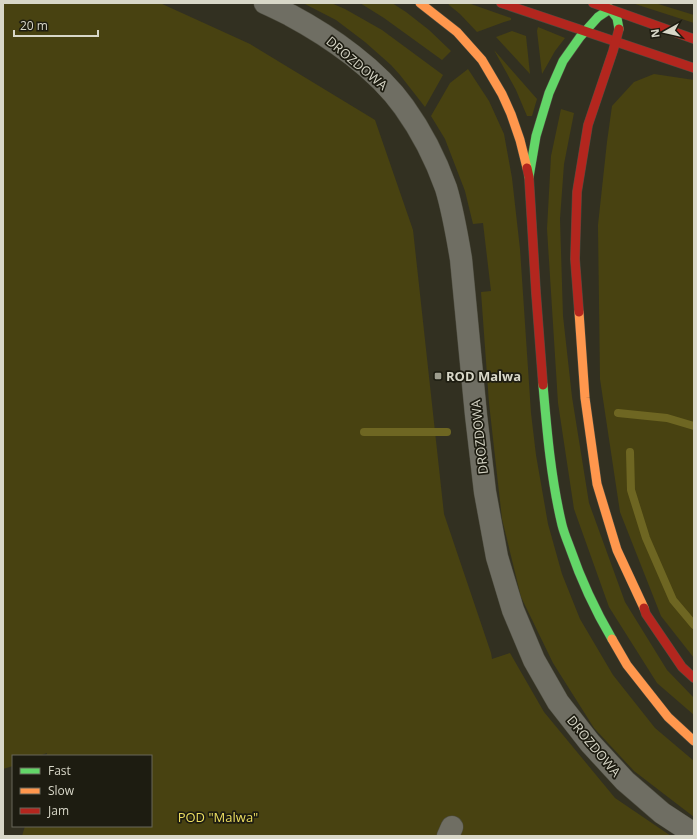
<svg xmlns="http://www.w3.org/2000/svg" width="697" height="839" font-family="'Open Sans',sans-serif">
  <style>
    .green { fill: #484211 }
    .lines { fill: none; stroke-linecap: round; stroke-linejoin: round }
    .stream { stroke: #6e6622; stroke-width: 8 }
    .street-casing { stroke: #4e4d40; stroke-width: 23 }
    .fast-casing { stroke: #4e4d40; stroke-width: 10 }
    .slow-casing { stroke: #4e4d40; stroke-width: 10 }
    .jam-casing { stroke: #4e4d40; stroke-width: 10 }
    .street { stroke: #6f6e63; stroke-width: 22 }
    .fast { stroke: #63d668; stroke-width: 9 }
    .slow { stroke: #ff974d; stroke-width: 9 }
    .jam { stroke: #b3261e; stroke-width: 9 }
    .poi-dot { fill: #9e9d8e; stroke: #1d1c11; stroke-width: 1.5 }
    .labels { text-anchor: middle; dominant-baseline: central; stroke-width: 3.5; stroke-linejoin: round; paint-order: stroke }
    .street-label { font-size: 13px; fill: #d8d7c8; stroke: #1d1c11 }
    .poi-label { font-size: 13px; font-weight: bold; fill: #d8d7c8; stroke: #1d1c11; text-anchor: start }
    .park-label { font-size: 13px; fill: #eedf61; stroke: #1d1c11 }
  </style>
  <rect width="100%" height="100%" fill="#323021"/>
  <!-- green -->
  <g class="green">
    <path d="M 3,3 L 160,3 L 250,44 L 375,120 L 413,230 L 444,514 L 491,653 L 492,659 L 510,653 L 544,712 L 615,798 L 671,836 L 22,836 L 25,826 L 151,826 L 151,756 L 46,756 L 47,753 L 39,756 L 13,756 L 13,766 L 3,769 Z"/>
    <path d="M 303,3 L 331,3 L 345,9 L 382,30 L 443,75 L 425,107 L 400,75 L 391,65 L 365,42 L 336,20 Z"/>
    <path d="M 360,3 L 392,3 L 406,12 L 429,30 L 451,51 L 442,60 L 384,18 Z"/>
    <path d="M 448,3 L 468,3 L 511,18 L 511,20 L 504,22 L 477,32 L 460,14 L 449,5 Z"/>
    <path d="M 632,3 L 655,3 L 694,15 L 694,23 Z"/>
    <path d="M 538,27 L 565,38 L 555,51 L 542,74 L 537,31 Z"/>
    <path d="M 512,31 L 526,36 L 530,74 L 496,37 Z"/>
    <path d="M 494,50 L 537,99 L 532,116 L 527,116 L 516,90 Z"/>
    <path d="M 468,69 L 489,101 L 504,134 L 512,178 L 520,249 L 531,413 L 536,455 L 548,524 L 562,574 L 580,619 L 613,675 L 655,728 L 694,761 L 694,817 L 634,771 L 594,728 L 553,663 L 521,597 L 502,519 L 489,403 L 481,292 L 491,291 L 483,223 L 473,224 L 465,191 L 445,139 L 431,116 L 450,83 Z"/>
    <path d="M 654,74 L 694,80 L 694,658 L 661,616 L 620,512 L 600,379 L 598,225 L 607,142 L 612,106 L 634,82 Z"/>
    <path d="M 561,109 L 574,113 L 564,164 L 560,219 L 563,316 L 572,397 L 589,503 L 625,602 L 667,670 L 694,698 L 694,715 L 657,683 L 609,607 L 574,509 L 558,403 L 547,229 L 551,156 Z"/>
  </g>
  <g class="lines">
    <!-- stream -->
    <g class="stream">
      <path d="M 618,413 L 667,418 L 694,426"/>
      <path d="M 364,432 L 447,432"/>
      <path d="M 630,452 L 631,490 L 646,538 L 673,600 L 694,625"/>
    </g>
    <defs>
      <g id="street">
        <path d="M 265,3 C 274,7 282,11 290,15 C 331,37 377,69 404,107 C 422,132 436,160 446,188 C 453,211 457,235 461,259 L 476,415 L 485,492 L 497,557 L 513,610 L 534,660 L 558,702 L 590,743 L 625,781 L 662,813 L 694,834"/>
        <path d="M 448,836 L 452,827"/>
      </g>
      <g id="fast">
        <path d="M 529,177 L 536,136 L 549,93 L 563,61 L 580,37 L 598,17 L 610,9 L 617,18 L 619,29"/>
        <path d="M 543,385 C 547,432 551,479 562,525 C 564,533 567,540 570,548 C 581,580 595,610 612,639"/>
      </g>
      <g id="slow">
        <path d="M 420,3 L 457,32 L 482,60 L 502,94 L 511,114 L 520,140 L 527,168"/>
        <path d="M 579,312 L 585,398 L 597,484 L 617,550 L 644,608"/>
        <path d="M 612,639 L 627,665 L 668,717 L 694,741"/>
      </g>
      <g id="jam">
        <path d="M 501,3 L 694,68"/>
        <path d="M 593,3 L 694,39"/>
        <path d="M 527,168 L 529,177 L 536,293 L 543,385"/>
        <path d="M 579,312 L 575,259 L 577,192 L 588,125 L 613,51 L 619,29"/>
        <path d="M 644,608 L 646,614 L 682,667 L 694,678"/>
      </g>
    </defs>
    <!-- street casing -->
    <use href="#street" class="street-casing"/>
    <!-- fast casing -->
    <use href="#fast" class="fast-casing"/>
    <!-- slow casing -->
    <use href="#slow" class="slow-casing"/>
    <!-- jam casing -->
    <use href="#jam" class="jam-casing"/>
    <!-- street -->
    <use href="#street" class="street"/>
    <!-- fast -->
    <use href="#fast" class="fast"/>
    <!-- slow -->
    <use href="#slow" class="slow"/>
    <!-- jam -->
    <use href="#jam" class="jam"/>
  </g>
  <!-- markers -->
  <rect class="poi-dot" x="434" y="372" width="8" height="8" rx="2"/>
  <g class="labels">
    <!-- street labels -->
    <g class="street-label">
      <text transform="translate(357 63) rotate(40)">DROZDOWA</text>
      <text transform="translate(479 437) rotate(-96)">DROZDOWA</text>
      <text transform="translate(594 746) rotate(50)">DROZDOWA</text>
    </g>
    <!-- poi labels -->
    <g class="poi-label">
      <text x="446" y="376">ROD Malwa</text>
    </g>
    <!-- park labels -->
    <g class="park-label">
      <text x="218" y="817">POD "Malwa"</text>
    </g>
  </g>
  <!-- border -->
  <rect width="697" height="839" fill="none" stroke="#d8d7c8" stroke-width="8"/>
  <!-- legend -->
  <rect x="12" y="755" width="140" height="72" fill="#1d1c11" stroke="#68675a"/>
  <rect x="20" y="768" width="20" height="6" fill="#63d668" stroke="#68675a"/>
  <text x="48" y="775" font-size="12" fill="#d8d7c8">Fast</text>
  <rect x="20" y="788" width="20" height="6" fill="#ff974d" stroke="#68675a"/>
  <text x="48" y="795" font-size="12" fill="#d8d7c8">Slow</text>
  <rect x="20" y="808" width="20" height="6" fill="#b3261e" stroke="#68675a"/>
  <text x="48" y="815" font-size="12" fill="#d8d7c8">Jam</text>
  <!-- north arrow -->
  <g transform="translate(665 32) rotate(262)" stroke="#1d1c11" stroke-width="3" paint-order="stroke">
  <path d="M0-3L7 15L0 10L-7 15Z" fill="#d8d7c8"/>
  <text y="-6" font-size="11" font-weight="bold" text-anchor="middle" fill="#d8d7c8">N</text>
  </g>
  <!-- scale -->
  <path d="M14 30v6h84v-6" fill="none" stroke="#d8d7c8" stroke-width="2"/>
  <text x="20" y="30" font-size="12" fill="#d8d7c8" stroke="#1d1c11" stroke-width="3" paint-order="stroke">20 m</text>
</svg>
